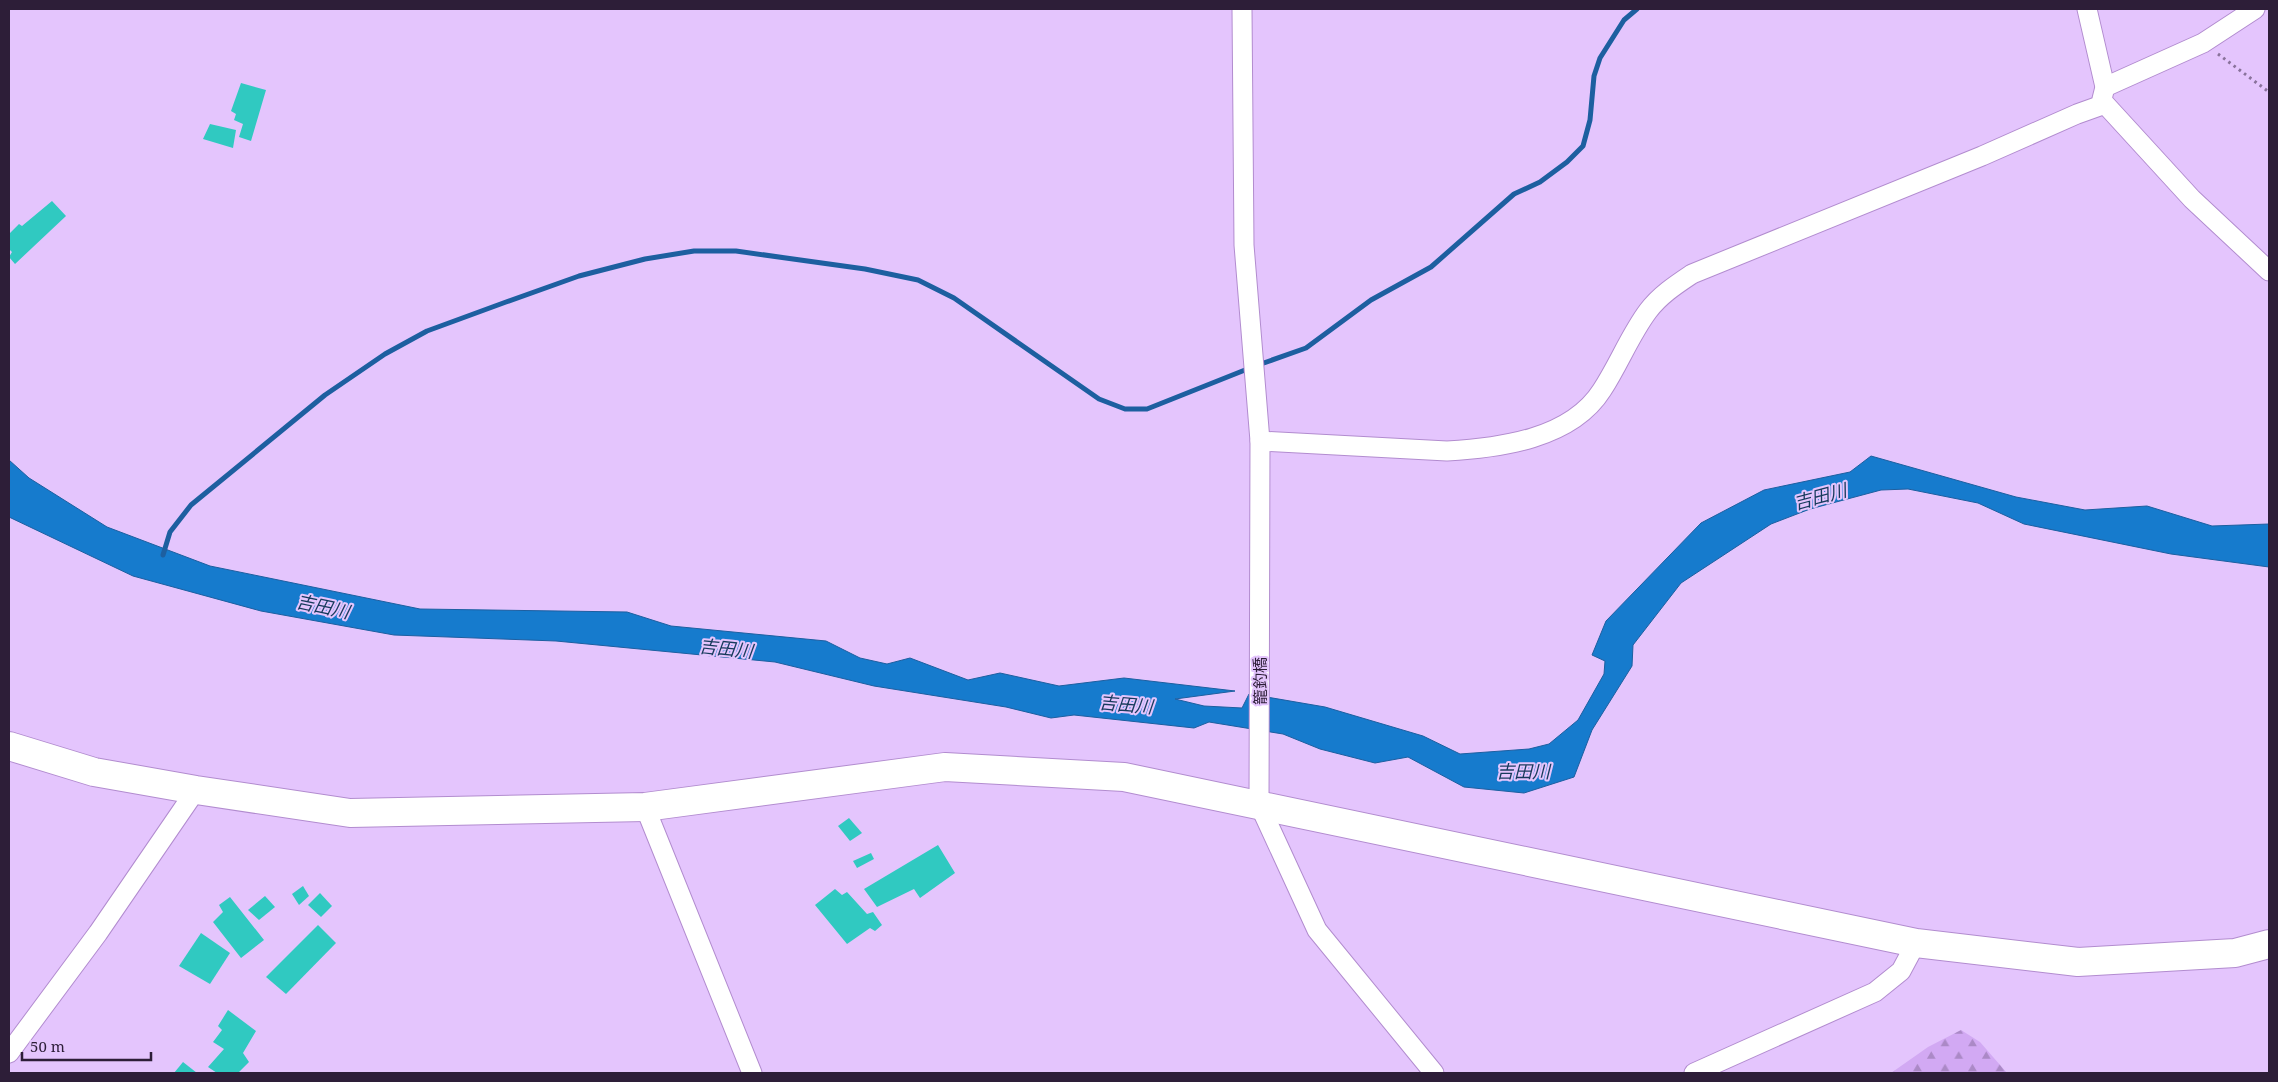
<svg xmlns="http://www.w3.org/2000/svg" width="2278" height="1082" font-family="'Noto Serif','Noto Sans JP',serif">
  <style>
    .forest { fill: url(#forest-firs) }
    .water { fill: #167bcd; stroke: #1d5fa0 }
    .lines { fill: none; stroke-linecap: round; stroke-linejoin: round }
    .stream { stroke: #1d5fa0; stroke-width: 5 }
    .building { fill: #30c9c1 }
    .street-casing { stroke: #b28ccf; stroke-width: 21 }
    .secondary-casing { stroke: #b28ccf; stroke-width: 30 }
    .path { stroke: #89729b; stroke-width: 3; stroke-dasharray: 2.5 4; stroke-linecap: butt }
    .street { stroke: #fff; stroke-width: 19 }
    .secondary { stroke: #fff; stroke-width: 28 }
    .labels { text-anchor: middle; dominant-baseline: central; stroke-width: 4; stroke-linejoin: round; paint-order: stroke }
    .street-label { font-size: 16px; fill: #2d1e38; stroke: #e4c5fd }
    .water-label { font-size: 18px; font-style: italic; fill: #163a5c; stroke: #e4c5fd }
  </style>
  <defs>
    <pattern id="forest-firs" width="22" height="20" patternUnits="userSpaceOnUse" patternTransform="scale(1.25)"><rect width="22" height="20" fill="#d2a9f3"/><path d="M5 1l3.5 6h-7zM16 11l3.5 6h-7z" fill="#ab89c6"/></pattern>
  </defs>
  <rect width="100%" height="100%" fill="#e4c5fd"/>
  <!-- forest -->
  <path class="forest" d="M 1961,1030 L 1980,1042 L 2007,1073 L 1891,1073 L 1928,1047 Z"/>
  <!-- water -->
  <path class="water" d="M 1871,456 L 2016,497 L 2085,510 L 2147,506 L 2212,526 L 2269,524 L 2269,567 L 2171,554 L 2024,524 L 1978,503 L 1908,489 L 1881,490 L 1810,509 L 1771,524 L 1681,583 L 1633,645 L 1632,666 L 1592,730 L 1574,777 L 1524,793 L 1464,787 L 1408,757 L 1375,763 L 1320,749 L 1283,734 L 1209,722 L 1194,728 L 1074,715 L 1051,718 L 1006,707 L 874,686 L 775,662 L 556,641 L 394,635 L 261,611 L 133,576 L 9,517 L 9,460 L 29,478 L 107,527 L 210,566 L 420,609 L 627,612 L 671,626 L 826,641 L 860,658 L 887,664 L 910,658 L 968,680 L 1000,673 L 1059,686 L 1124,678 L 1235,691 L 1175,699 L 1204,706 L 1242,708 L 1249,694 L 1325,707 L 1423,736 L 1460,754 L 1529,749 L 1549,744 L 1578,720 L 1604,674 L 1605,661 L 1592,655 L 1606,621 L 1701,523 L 1764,490 L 1850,472 Z"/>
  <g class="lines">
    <!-- stream -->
    <g class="stream">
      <path d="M 1258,365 L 1306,348 L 1371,300 L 1431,267 L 1514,194 L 1540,182 L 1567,162 L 1583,146 L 1590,120 L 1594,76 L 1600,58 L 1624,20 L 1637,9"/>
      <path d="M 163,555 L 170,532 L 191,505 L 325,395 L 385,354 L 427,331 L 506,302 L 579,276 L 645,259 L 694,251 L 736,251 L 865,269 L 918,280 L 954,298 L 1099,399 L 1125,409 L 1147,409 L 1250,368"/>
    </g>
  </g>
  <!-- building -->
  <g class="building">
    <path d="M 241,83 L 266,90 L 251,141 L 239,137 L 243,124 L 234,120 L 236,114 L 231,111 Z"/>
    <path d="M 210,124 L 236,130 L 233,148 L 203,139 Z"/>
    <path d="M 52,201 L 66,216 L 15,264 L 9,257 L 12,252 L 9,249 L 9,234 L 19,224 L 22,226 Z"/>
    <path d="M 849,818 L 862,833 L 850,841 L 838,826 Z"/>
    <path d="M 938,845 L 955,873 L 920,898 L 914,889 L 877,907 L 864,889 Z"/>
    <path d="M 871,853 L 874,859 L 857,868 L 853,861 Z"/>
    <path d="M 303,886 L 309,896 L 299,905 L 292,894 Z"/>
    <path d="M 835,889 L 842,895 L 847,892 L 867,914 L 873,912 L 882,925 L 875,931 L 870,928 L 847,944 L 815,905 Z"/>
    <path d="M 320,893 L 332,906 L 321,917 L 308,905 Z"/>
    <path d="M 265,896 L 275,907 L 259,920 L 248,910 Z"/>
    <path d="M 230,897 L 264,940 L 241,958 L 213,922 L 223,912 L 219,905 Z"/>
    <path d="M 318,925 L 336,943 L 286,994 L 266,977 Z"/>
    <path d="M 201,933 L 230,953 L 210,984 L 179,966 Z"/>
    <path d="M 228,1010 L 256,1031 L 243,1053 L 249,1062 L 238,1073 L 217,1073 L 208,1067 L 224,1049 L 213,1042 L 222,1030 L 218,1026 Z"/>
    <path d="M 183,1062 L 197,1073 L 174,1073 Z"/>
  </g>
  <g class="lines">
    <defs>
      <g id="street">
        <path d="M 1242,9 L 1244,245 L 1260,441 L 1259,804 L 1317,930 L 1434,1073"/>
        <path d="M 2087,9 L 2105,87 L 2102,99"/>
        <path d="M 2105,87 L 2203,43 L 2255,9"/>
        <path d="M 1260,441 L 1447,451 C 1500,448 1571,439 1602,390 C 1619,364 1630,335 1648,311 C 1660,295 1677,284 1692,274 L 1982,156 L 2077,114 L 2105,104 L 2192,199 L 2269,271"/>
        <path d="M 645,807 L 752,1073"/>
        <path d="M 9,1053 L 98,933 L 196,790"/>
        <path d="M 1694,1073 L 1875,992 L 1901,971 L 1916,943"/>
      </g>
      <path id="secondary" d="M 9,746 L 94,772 L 196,790 L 350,813 L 645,807 L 945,767 L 1124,777 L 1916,943 L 2078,962 L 2235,953 L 2269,944"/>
    </defs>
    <!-- street casing -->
    <use href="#street" class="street-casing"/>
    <!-- secondary casing -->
    <use href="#secondary" class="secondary-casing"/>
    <!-- path -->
    <path class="path" d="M 2218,54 L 2269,92"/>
    <!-- street -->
    <use href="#street" class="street"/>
    <!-- secondary -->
    <use href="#secondary" class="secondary"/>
  </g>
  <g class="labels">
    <!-- street labels -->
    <g class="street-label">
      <text transform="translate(1260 681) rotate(-90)">籠釣橋</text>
    </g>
    <!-- water labels -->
    <g class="water-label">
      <text transform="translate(1820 496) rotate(-15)">吉田川</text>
      <text transform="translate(323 606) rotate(12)">吉田川</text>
      <text transform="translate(726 648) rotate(6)">吉田川</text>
      <text transform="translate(1126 704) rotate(5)">吉田川</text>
      <text x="1523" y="771">吉田川</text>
    </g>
  </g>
  <!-- border -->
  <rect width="2278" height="1082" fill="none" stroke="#2d1e38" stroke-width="20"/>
  <!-- scale -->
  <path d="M22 1052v8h129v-8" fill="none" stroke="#2d1e38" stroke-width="2.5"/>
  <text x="30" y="1052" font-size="15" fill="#2d1e38" stroke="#e4c5fd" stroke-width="4" paint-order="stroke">50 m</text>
</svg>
